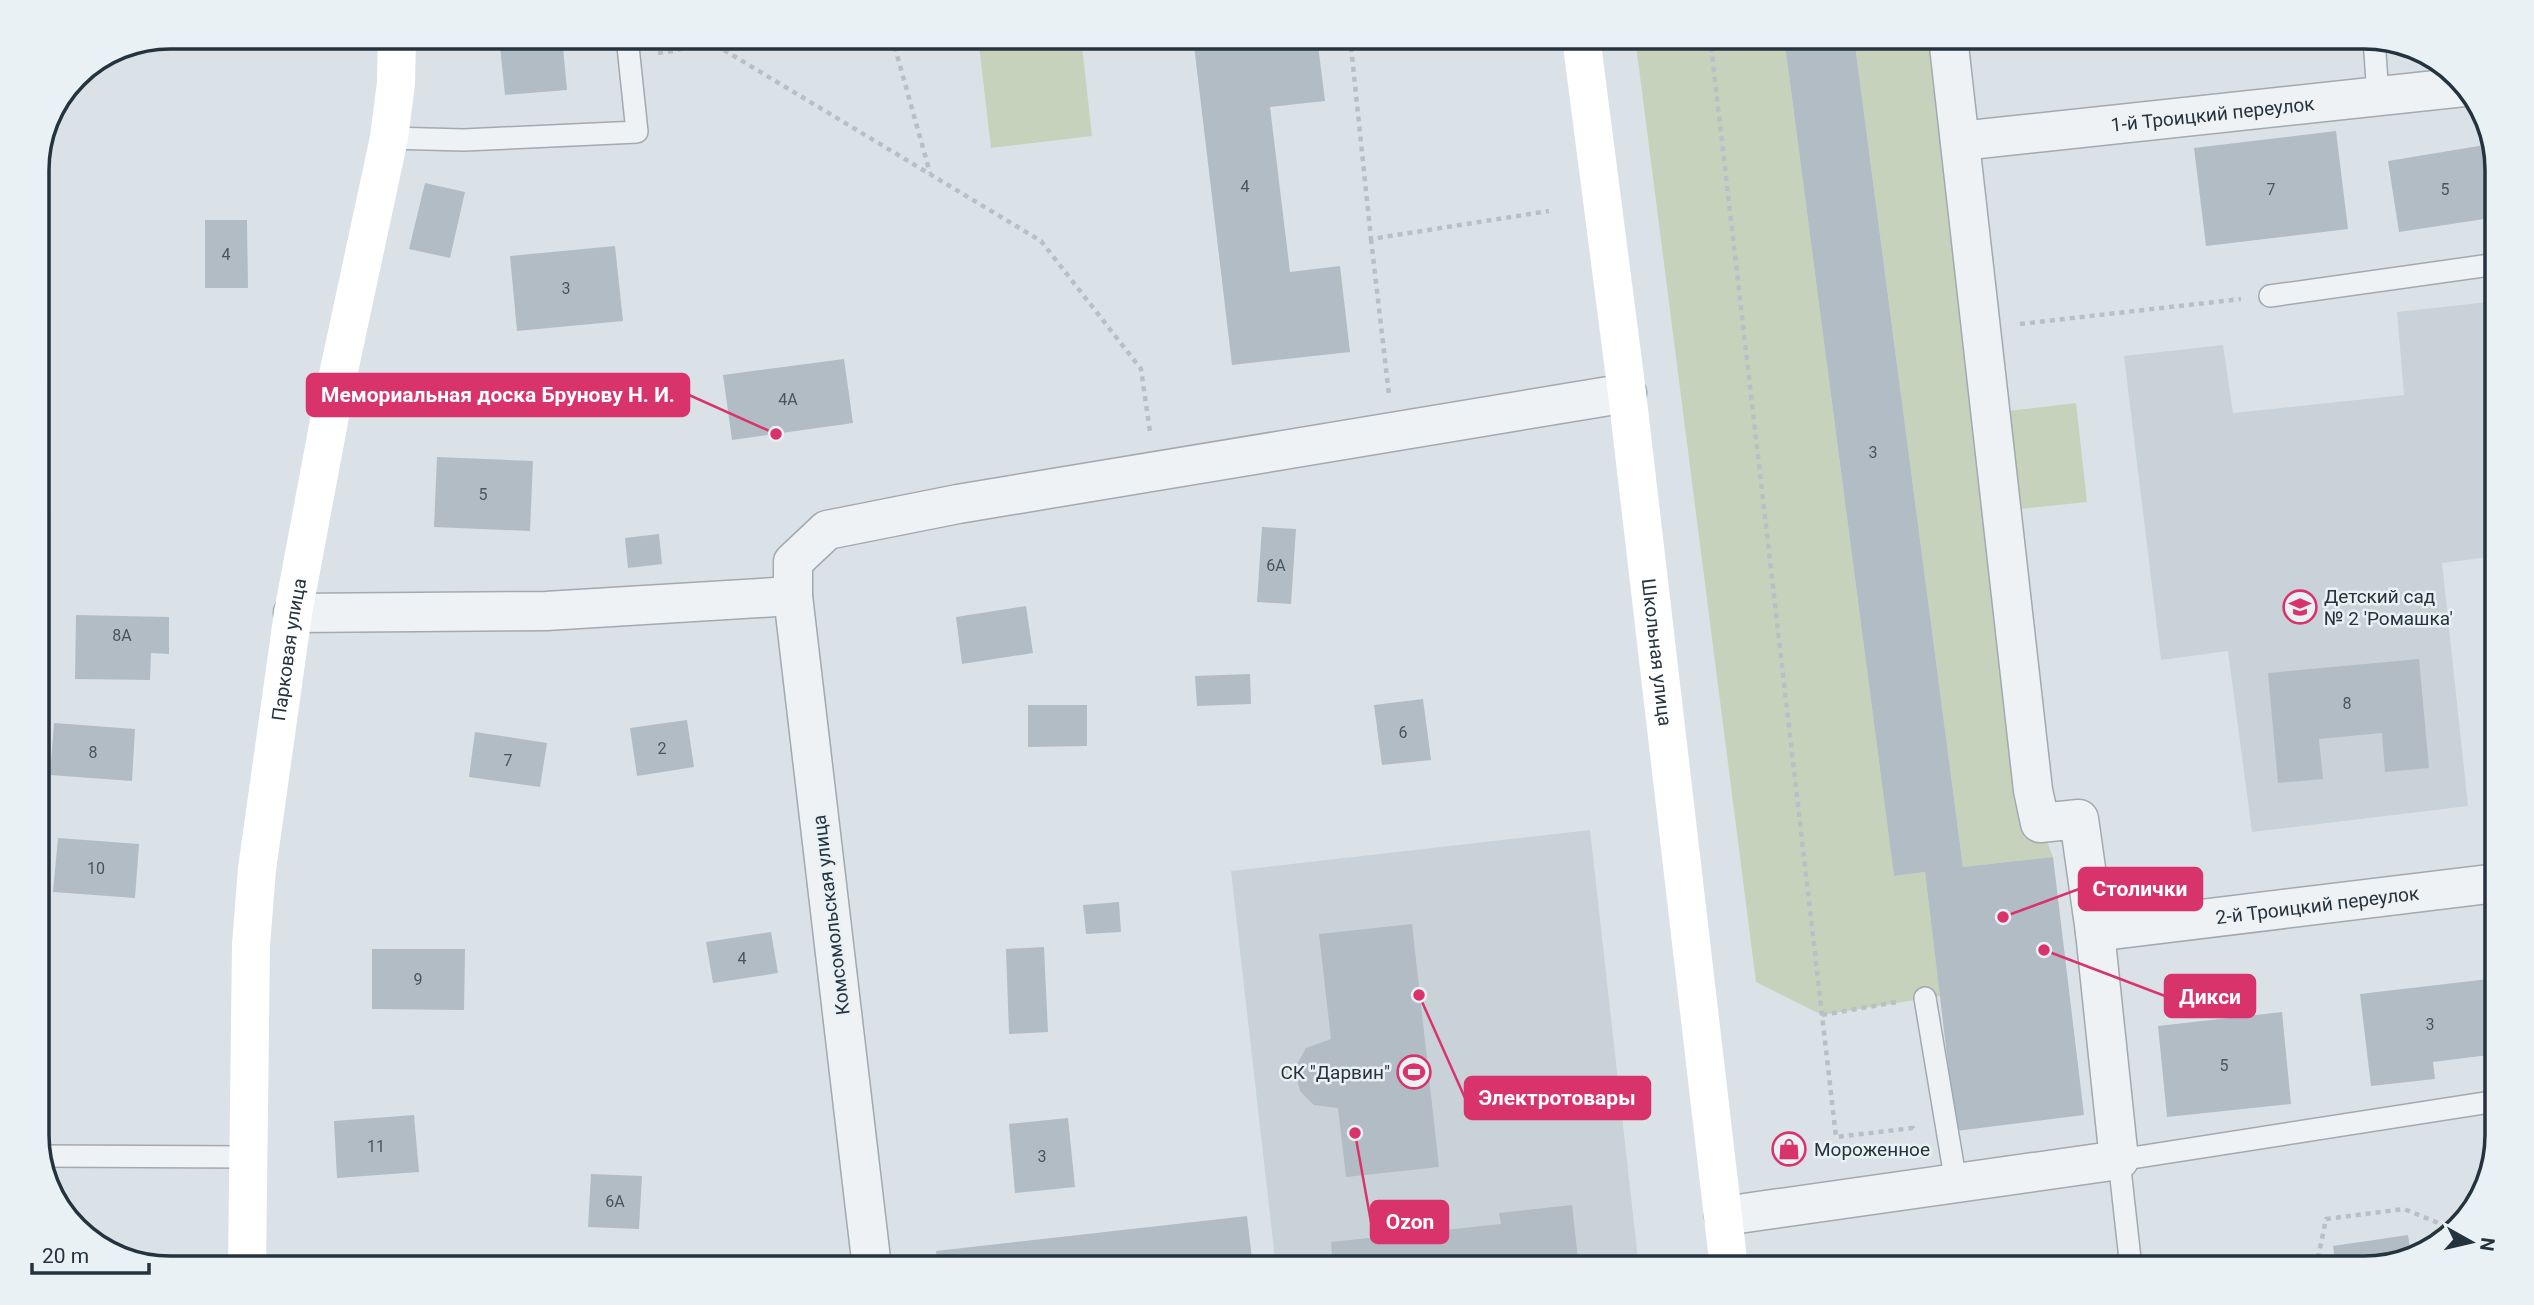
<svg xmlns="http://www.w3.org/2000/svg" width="2534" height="1305" font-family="Roboto,sans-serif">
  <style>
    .built { fill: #c9d2d9 }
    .green { fill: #c6d2bc }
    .building { fill: #b2bcc4 }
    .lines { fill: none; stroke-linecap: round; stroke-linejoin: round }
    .lane-casing { stroke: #a0aab1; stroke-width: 24 }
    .street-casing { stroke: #a0aab1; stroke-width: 41 }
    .path { stroke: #b9c0c5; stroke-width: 4.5; stroke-dasharray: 5 5; stroke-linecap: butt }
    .lane { stroke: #eef2f5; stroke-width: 21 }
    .street { stroke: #eef2f5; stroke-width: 38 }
    .secondary { stroke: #fff; stroke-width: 38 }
    .labels { text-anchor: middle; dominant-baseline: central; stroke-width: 5; stroke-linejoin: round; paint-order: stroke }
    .number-label { font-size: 16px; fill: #485560 }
    .street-label { font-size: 19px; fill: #24333e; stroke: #eaf1f5 }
    .poi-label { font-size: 19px; fill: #24333e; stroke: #eaf1f5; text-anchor: start }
    .rim { fill: none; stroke: #24333e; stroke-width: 3.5 }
    .leader { fill: none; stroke: #d9336c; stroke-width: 2.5 }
    .callout-dot { fill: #d9336c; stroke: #eaf1f5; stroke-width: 2.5 }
    .callout { fill: #d9336c; stroke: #d9336c; stroke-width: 2.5 }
    .callout-label { font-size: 21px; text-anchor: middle; font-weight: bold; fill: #fff }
  </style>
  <rect width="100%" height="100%" fill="#dbe2e7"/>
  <!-- built -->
  <g class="built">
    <path d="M 2497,301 L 2497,556 L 2442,563 L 2468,806 L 2252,832 L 2228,651 L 2161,660 L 2124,356 L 2223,345 L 2233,413 L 2404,395 L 2397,312 Z"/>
    <path d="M 1590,830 L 1639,1268 L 1276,1268 L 1231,871 Z"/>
  </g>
  <!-- green -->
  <g class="green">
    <path d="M 978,37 L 1081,37 L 1092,136 L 991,148 Z"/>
    <path d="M 1635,37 L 1784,37 L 1894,876 L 1925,872 L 1940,996 L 1822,1015 L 1756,982 Z"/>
    <path d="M 1854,37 L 1949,37 L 1991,413 L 2076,403 L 2087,502 L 2002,511 L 2040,823 L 2053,857 L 1963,867 Z"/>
  </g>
  <!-- building -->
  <g class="building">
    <path d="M 499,37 L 562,37 L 567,90 L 505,95 Z"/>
    <path d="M 1193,37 L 1317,37 L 1325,101 L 1270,107 L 1290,272 L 1340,266 L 1350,352 L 1232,365 Z"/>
    <path d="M 1784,37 L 1854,37 L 1963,867 L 2053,857 L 2084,1115 L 1956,1131 L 1925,872 L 1894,876 Z"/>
    <path d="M 2336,131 L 2348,229 L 2206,246 L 2194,148 Z"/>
    <path d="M 2491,144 L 2497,161 L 2497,217 L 2399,232 L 2388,161 Z"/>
    <path d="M 425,183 L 465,192 L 450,258 L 409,249 Z"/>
    <path d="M 205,220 L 247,220 L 248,288 L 205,288 Z"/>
    <path d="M 615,246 L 623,321 L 517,331 L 510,256 Z"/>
    <path d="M 844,359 L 853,423 L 732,440 L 723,375 Z"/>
    <path d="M 437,457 L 533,461 L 530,531 L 434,527 Z"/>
    <path d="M 1262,527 L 1296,529 L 1291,604 L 1257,602 Z"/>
    <path d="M 659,534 L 662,564 L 628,568 L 625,538 Z"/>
    <path d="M 1026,606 L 1033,653 L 962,664 L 956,617 Z"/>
    <path d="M 76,615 L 169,617 L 169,654 L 151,653 L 150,680 L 75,679 Z"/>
    <path d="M 2419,659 L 2429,768 L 2385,772 L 2382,733 L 2319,739 L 2323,779 L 2278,783 L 2268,673 Z"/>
    <path d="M 1250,674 L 1251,704 L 1197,706 L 1195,676 Z"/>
    <path d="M 1423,699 L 1431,760 L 1382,765 L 1374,705 Z"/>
    <path d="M 1028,705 L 1087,705 L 1087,746 L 1028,747 Z"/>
    <path d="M 687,720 L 694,767 L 637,776 L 630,728 Z"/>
    <path d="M 54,723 L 135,729 L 132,781 L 50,775 Z"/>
    <path d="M 475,732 L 547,743 L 540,787 L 469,777 Z"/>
    <path d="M 2491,732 L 2497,732 L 2497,775 L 2495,776 Z"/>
    <path d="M 58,838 L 139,844 L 135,898 L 53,892 Z"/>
    <path d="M 1119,902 L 1121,932 L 1086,934 L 1083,905 Z"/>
    <path d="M 1412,924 L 1439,1167 L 1346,1177 L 1338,1108 L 1314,1105 L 1300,1091 L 1294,1070 L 1306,1048 L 1331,1039 L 1319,934 Z"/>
    <path d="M 771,932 L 778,973 L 713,983 L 706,942 Z"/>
    <path d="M 1044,947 L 1048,1032 L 1009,1034 L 1006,949 Z"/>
    <path d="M 372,949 L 465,949 L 464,1010 L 372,1009 Z"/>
    <path d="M 2497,978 L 2497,1054 L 2433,1062 L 2435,1079 L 2371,1086 L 2360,994 Z"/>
    <path d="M 2282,1012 L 2291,1104 L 2167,1117 L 2158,1026 Z"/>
    <path d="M 414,1115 L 419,1172 L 337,1178 L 334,1121 Z"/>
    <path d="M 1068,1118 L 1075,1187 L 1015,1193 L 1009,1124 Z"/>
    <path d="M 591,1174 L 642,1176 L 639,1229 L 588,1227 Z"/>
    <path d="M 1572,1205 L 1579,1268 L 1333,1268 L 1331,1242 L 1501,1224 L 1499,1213 Z"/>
    <path d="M 1247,1216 L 1253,1268 L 938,1268 L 936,1251 Z"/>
    <path d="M 2408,1235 L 2411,1254 L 2365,1268 L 2336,1268 L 2333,1246 Z"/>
    <path d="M 1831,1264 L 1831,1268 L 1814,1268 L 1814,1267 Z"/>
  </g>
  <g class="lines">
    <defs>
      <g id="lane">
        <path d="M 2374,39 L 2378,96"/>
        <path d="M 389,138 L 464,140 L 637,132 L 627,37"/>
        <path d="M 2270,296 L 2497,264"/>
        <path d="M 1925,998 L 1956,1183"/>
        <path d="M 41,1156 L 249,1157"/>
        <path d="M 2131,1268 L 2119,1160 L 2497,1101"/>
      </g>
      <g id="street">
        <path id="s1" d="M 1960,141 L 2464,87"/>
        <path d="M 293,613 L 546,611 L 793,596"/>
        <path id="s2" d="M 2095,932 L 2497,883"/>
        <path d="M 1724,1216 L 2119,1160 L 2095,932 L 2079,819 L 2040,823 L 2033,790 L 1948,37"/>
        <path d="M 872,1268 L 793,596 L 793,562 L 827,530 L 958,504 L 1627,393"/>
      </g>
    </defs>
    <!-- lane casing -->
    <use href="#lane" class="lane-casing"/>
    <!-- street casing -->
    <use href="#street" class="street-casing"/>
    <!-- path -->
    <g class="path">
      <path d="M 892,37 L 930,173"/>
      <path d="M 1350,37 L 1371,239 L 1549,211"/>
      <path d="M 1710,37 L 1836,1137 L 1913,1128 L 1913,1132"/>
      <path d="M 658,53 L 674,51 L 709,41 L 1041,241 L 1141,369 L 1150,432"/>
      <path d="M 1371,239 L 1389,395"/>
      <path d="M 2020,324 L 2241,299"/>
      <path d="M 1822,1015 L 1897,1002"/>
      <path d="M 2316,1268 L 2326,1219 L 2404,1209 L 2453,1229"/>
    </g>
    <!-- lane -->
    <use href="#lane" class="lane"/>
    <!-- street -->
    <use href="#street" class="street"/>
    <!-- secondary -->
    <g class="secondary">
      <path id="s3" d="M 1581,37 L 1627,393 L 1729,1268"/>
      <path id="s4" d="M 247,1268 L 251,945 L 257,869 L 293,613 L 335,389 L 389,138 L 396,83 L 397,37"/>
    </g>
  </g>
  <!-- icons -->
  <defs>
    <symbol id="school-ring" viewBox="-11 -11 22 22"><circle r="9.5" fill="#eaf1f5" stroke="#d9336c" stroke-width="1.5"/><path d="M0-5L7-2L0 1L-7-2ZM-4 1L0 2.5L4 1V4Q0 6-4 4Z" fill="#d9336c"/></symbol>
    <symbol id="stadium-ring" viewBox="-11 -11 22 22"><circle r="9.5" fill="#eaf1f5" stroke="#d9336c" stroke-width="1.5"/><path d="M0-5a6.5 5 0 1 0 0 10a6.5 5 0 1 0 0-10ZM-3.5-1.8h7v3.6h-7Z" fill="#d9336c"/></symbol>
    <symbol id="shop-ring" viewBox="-11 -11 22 22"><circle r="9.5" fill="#eaf1f5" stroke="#d9336c" stroke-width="1.5"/><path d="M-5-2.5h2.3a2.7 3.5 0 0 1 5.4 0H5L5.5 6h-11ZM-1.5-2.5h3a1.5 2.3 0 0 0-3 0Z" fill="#d9336c"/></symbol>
  </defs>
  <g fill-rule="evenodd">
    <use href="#school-ring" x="2281" y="588" width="38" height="38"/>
    <use href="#stadium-ring" x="1395" y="1053" width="38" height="38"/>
    <use href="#shop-ring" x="1770" y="1130" width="38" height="38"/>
  </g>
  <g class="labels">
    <!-- number labels -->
    <g class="number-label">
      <text x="1245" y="186">4</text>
      <text x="2271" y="189">7</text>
      <text x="2445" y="189">5</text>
      <text x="226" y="254">4</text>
      <text x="566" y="288">3</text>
      <text x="788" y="399">4А</text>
      <text x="1873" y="452">3</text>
      <text x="483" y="494">5</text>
      <text x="1276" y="565">6А</text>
      <text x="122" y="635">8А</text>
      <text x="2347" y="703">8</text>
      <text x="1403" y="732">6</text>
      <text x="662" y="748">2</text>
      <text x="93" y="752">8</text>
      <text x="508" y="760">7</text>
      <text x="96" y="868">10</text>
      <text x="742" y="958">4</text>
      <text x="418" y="979">9</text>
      <text x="2430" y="1024">3</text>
      <text x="2224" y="1065">5</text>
      <text x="376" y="1146">11</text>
      <text x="1042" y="1156">3</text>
      <text x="615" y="1201">6А</text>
    </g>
    <!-- street labels -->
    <g class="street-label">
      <text stroke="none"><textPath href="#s1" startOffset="254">1-й Троицкий переулок</textPath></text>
      <text stroke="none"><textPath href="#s4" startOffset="621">Парковая улица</textPath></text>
      <text stroke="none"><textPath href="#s3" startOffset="620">Школьная улица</textPath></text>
      <text stroke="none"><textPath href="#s2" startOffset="224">2-й Троицкий переулок</textPath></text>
      <text transform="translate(831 915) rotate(-97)">Комсомольская улица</text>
    </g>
    <!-- poi labels -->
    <g class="poi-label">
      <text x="2324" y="596">Детский сад<tspan x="2324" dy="22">№ 2 'Ромашка'</tspan></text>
      <text x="1390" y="1072" text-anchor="end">СК "Дарвин"</text>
      <text x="1814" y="1149">Мороженное</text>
    </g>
  </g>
  <!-- crop -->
  <path d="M0 0H2534V1305H0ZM170 49H2364A121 121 0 0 1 2485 170V1135A121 121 0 0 1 2364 1256H170A121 121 0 0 1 49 1135V170A121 121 0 0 1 170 49Z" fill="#eaf1f5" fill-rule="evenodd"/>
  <path class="rim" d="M170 49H2364A121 121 0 0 1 2485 170V1135A121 121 0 0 1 2364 1256H170A121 121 0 0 1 49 1135V170A121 121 0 0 1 170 49Z"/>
  <!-- callouts -->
  <path class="leader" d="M776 434L689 395M2003 917L2079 889M2044 950L2165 996M1419 995L1465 1098M1355 1133L1371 1222"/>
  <g class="callout-dot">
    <circle cx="776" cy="434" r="7"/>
    <circle cx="2003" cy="917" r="7"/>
    <circle cx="2044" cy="950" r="7"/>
    <circle cx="1419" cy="995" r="7"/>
    <circle cx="1355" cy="1133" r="7"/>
  </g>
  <g class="callout">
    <rect x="307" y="374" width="382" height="42" rx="7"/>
    <rect x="2079" y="868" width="123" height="42" rx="7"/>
    <rect x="2165" y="975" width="90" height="42" rx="7"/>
    <rect x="1465" y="1077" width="185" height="42" rx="7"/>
    <rect x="1371" y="1201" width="77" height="42" rx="7"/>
  </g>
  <g class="callout-label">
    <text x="498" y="402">Мемориальная доска Брунову Н. И.</text>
    <text x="2140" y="896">Столички</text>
    <text x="2210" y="1004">Дикси</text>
    <text x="1557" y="1105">Электротовары</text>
    <text x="1410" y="1229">Ozon</text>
  </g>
  <!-- north arrow -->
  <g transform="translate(2471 1242) rotate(98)" stroke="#eaf1f5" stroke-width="5" paint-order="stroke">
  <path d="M0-5L12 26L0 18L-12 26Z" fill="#24333e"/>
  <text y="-10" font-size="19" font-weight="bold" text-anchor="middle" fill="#24333e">N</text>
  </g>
  <!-- scale -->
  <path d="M32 1263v10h117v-10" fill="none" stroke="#24333e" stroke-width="3.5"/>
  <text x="42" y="1263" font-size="21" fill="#24333e" stroke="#eaf1f5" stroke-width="5" paint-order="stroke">20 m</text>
</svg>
